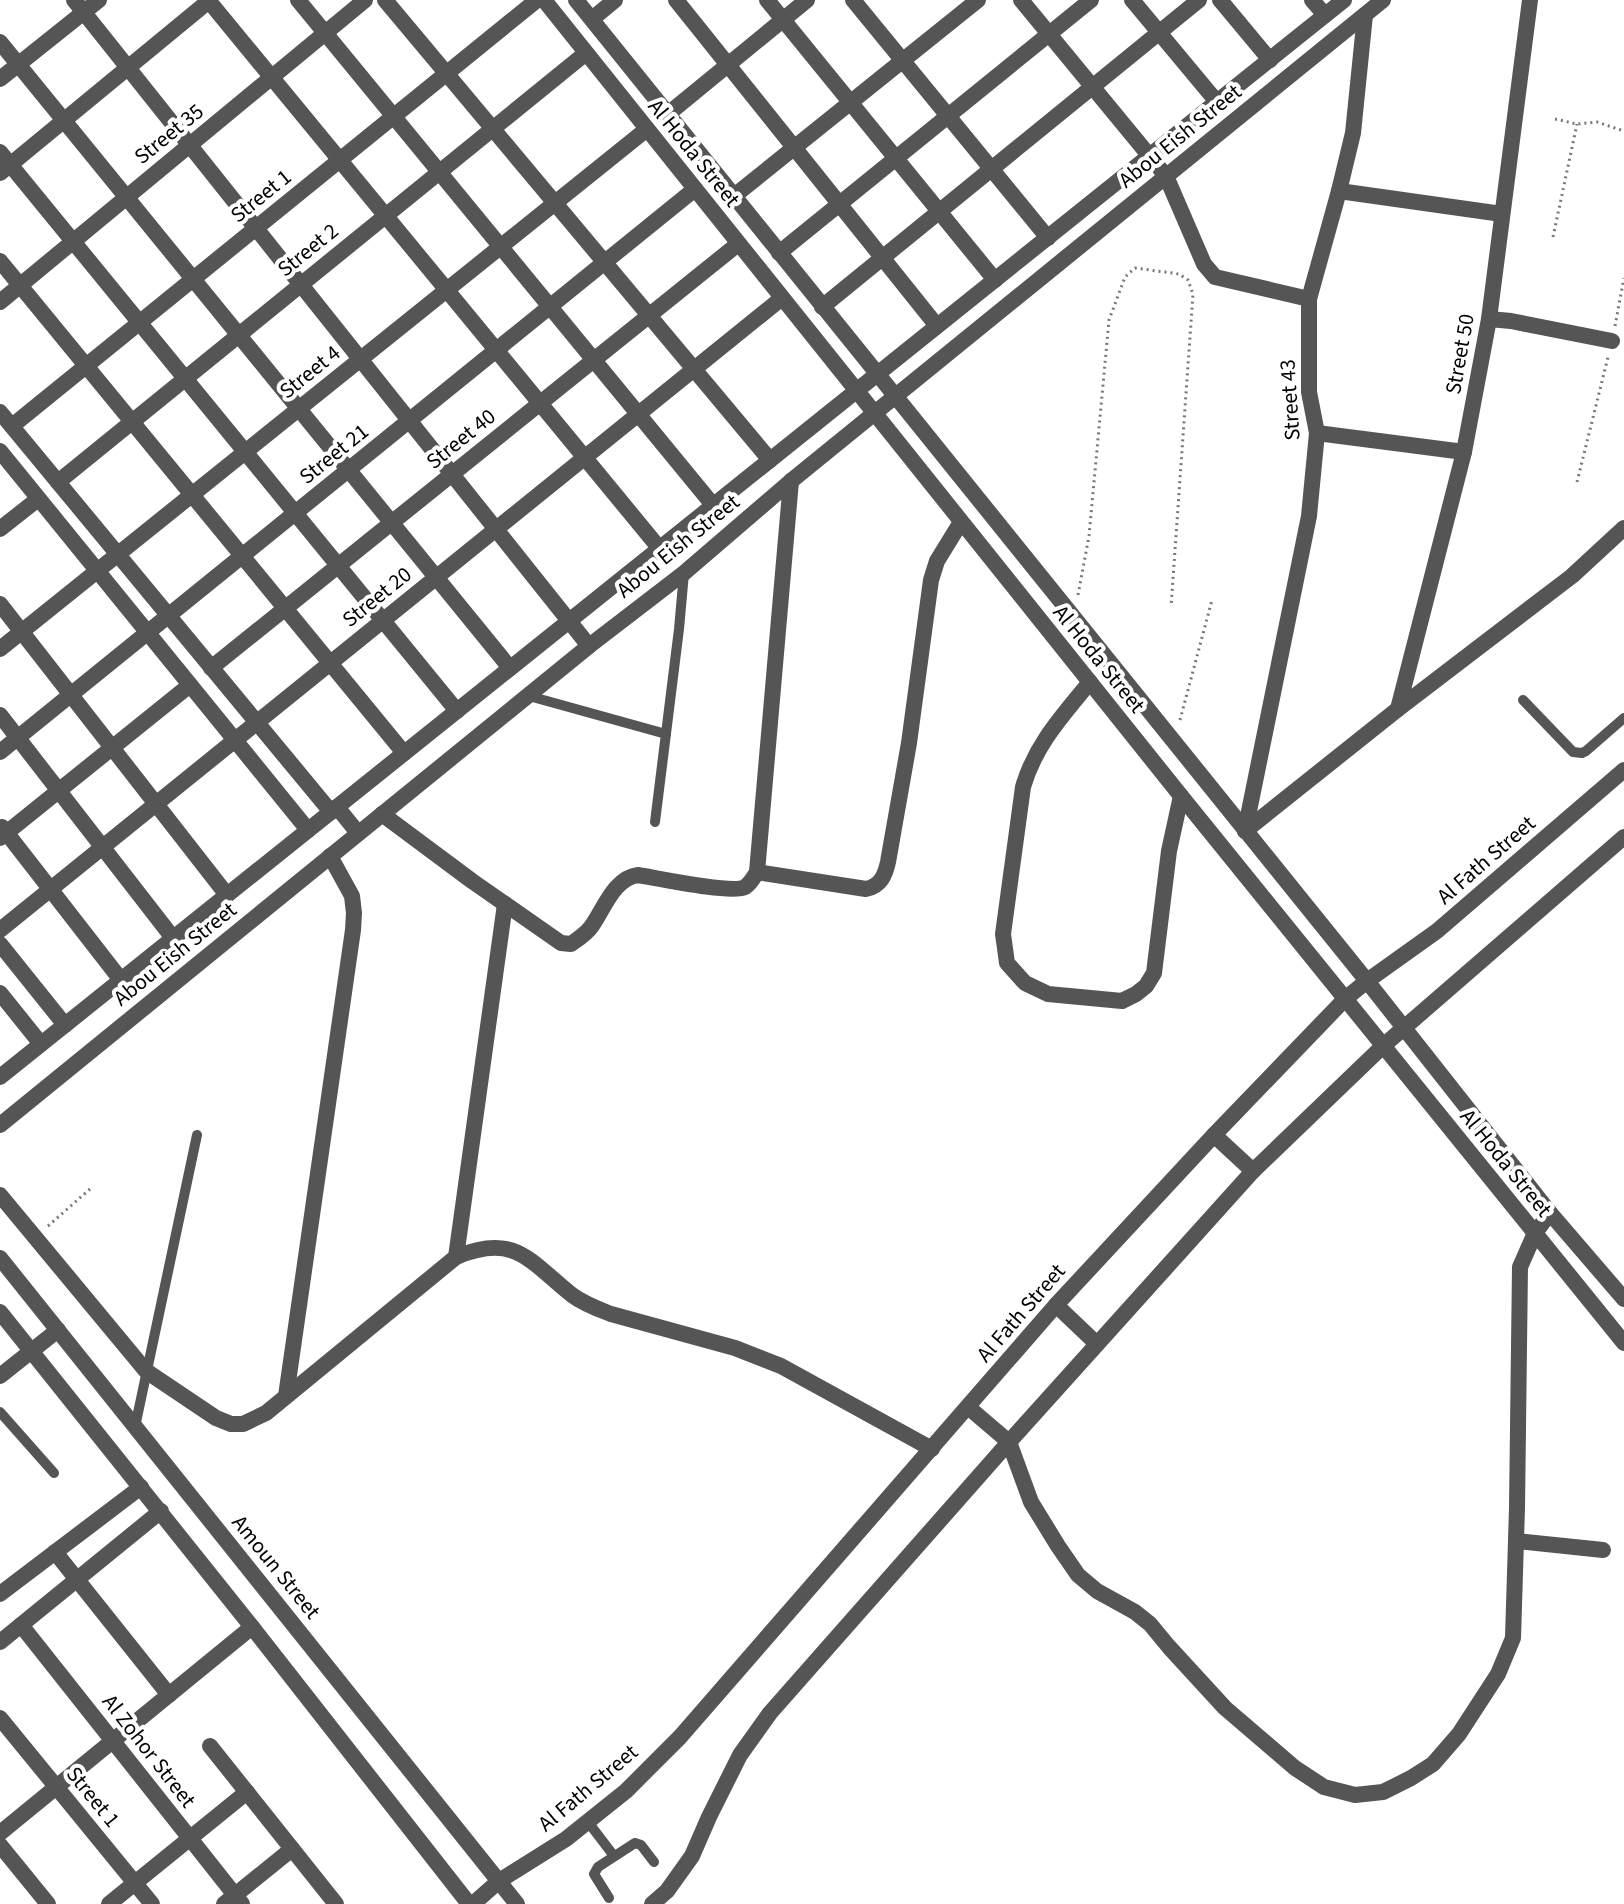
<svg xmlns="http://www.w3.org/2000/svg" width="1624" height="1904" font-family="'Source Sans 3',sans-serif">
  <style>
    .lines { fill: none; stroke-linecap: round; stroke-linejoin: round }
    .path { stroke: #777; stroke-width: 3; stroke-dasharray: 2 4; stroke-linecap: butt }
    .lane { stroke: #555; stroke-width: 10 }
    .street { stroke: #555; stroke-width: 16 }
    .labels { text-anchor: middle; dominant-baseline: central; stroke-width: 8; stroke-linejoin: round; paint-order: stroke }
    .street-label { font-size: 22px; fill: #000; stroke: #fff }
  </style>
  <rect width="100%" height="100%" fill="#fff"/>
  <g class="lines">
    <!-- path -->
    <g class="path">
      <path d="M 1555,119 L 1577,124 L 1597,122 L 1624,131"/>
      <path d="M 1553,237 L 1577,124"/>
      <path d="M 1615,326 L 1624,278"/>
      <path d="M 1577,482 L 1608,357"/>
      <path d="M 1078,595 L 1089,536 L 1109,320 L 1125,277 L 1135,268 L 1179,274 L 1188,280 L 1193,294 L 1171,607"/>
      <path d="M 1180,720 L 1212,600"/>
      <path d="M 48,1226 L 90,1189"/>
    </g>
    <!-- lane -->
    <g class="lane">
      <path d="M 529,696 L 666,734"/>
      <path d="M 1523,700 L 1573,752 L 1582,753 L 1586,751 L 1624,718"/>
      <path d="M 655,822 L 679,629 L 684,573"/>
      <path d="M 0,1412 L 54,1473"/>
      <path d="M 135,1427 L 197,1135"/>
      <path d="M 588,1822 L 614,1856"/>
      <path d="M 609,1898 L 594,1874 L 598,1867 L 635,1843 L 641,1845 L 654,1862"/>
    </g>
    <!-- street -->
    <g class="street">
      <path d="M 74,0 L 589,646"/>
      <path d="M 208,0 L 660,549"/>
      <path d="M 298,0 L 713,505"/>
      <path d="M 385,0 L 770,460"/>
      <path d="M 544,0 L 1181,796 L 1624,1343"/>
      <path d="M 576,0 L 1367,981 L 1550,1213 L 1624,1299"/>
      <path d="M 676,0 L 937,326"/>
      <path d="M 767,0 L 995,280"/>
      <path d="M 853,0 L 1048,238"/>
      <path d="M 1021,0 L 1166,176 L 1204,264 L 1215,277 L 1309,299"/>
      <path d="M 1132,0 L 1217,102"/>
      <path d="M 1220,0 L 1270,60"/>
      <path d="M 1312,0 L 1325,15"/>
      <path d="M 592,19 L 615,0"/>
      <path d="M 0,42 L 510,668"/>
      <path d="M 0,79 L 99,0"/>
      <path d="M 668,114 L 807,0"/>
      <path d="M 0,152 L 457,711"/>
      <path d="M 0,173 L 210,0"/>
      <path d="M 1339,191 L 1502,214"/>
      <path d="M 734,196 L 978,0"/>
      <path d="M 779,253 L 1091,0"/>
      <path d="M 0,261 L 404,753"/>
      <path d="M 0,302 L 365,0"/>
      <path d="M 822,307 L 1199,0"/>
      <path d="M 1489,319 L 1511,321 L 1612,341"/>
      <path d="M 0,412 L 331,812"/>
      <path d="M 12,426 L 537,0"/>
      <path d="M 1317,433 L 1464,452"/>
      <path d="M 0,451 L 308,830"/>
      <path d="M 58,482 L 586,53"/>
      <path d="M 0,529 L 38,499"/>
      <path d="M 0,604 L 227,895"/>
      <path d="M 0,649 L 647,129"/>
      <path d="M 211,668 L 738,244"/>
      <path d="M 1090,682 C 1063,715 1035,745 1023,787 L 1003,934 L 1007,963 L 1025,983 L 1048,994 L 1122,1001 L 1136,994 L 1146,986 L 1154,973 L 1169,851 L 1181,796"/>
      <path d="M 1398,709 L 1464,452 L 1489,319 L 1530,0"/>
      <path d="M 0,715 L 173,938"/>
      <path d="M 0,752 L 695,189"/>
      <path d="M 337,807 L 358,833"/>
      <path d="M 382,814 L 472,881 L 561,943 L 571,944 C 578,939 586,934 591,927 C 604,909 614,878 638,875 C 657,878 732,894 745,887 C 751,883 754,877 757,872 L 791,481"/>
      <path d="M 2,827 L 121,980"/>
      <path d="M 1245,831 L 1309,516 L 1317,433 L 1309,392 L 1309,299 L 1339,191 L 1353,133 L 1365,15"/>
      <path d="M 1245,831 L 1398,709 L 1572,576 L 1624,528"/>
      <path d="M 0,838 L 190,685"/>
      <path d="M 757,872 L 866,889 C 881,886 885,875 888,862 L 909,743 L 931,580 L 937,561 L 961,522"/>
      <path d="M 0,930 L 782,298"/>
      <path d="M 0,944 L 65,1025"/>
      <path d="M 0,993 L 41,1044"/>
      <path d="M 0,1077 L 1344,0"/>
      <path d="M 0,1125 L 589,646 L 684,573 L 791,481 L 1383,0"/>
      <path d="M 1214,1135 L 1253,1171"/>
      <path d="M 0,1195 L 146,1371 L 216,1418 L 231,1424 L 243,1424 L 266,1413 L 456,1257 C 516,1232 530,1262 572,1295 C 584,1304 598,1309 611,1314 L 735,1348 L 781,1366 L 932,1449"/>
      <path d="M 456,1257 L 505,904"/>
      <path d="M 0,1258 L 517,1904"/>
      <path d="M 1056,1305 L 1097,1344"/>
      <path d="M 0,1312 L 252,1627 L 469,1904"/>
      <path d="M 0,1376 L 58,1330"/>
      <path d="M 286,1396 L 353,930 L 354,913 L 352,896 L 330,856"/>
      <path d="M 968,1407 L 1009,1442 L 1031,1502 L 1058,1546 L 1078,1575 L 1097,1591 L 1135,1612 L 1150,1624 L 1169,1647 L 1225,1708 L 1295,1768 L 1324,1787 L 1355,1795 L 1383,1792 L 1411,1778 L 1433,1764 L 1459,1734 L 1498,1674 L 1513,1638 L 1517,1508 L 1520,1267 L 1535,1233 L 1550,1213"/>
      <path d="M 1516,1541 L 1603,1550"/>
      <path d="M 55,1552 L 169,1695"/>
      <path d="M 0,1594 L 141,1487"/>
      <path d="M 21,1625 L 242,1904"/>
      <path d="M 0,1642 L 161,1511"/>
      <path d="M 0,1718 L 152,1904"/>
      <path d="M 210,1746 L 336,1904"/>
      <path d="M 0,1833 L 252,1627"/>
      <path d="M 0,1845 L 48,1904"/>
      <path d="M 109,1904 L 247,1792"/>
      <path d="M 224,1904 L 292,1849"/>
      <path d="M 473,1904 L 499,1881 L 566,1839 L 626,1791 L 680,1737 L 1056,1305 L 1214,1135 L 1345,999 L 1367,981 L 1437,931 L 1624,770"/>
      <path d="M 652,1904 L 667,1891 L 692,1856 L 709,1817 L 740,1755 L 770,1713 L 1009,1442 L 1253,1171 L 1383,1046 L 1624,837"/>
    </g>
  </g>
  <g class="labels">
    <!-- street labels -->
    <g class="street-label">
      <text transform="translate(169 134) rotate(-39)">Street 35</text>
      <text transform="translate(1180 136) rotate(-39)">Abou Eish Street</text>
      <text transform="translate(694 153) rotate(51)">Al Hoda Street</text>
      <text transform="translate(261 196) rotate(-39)">Street 1</text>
      <text transform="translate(308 250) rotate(-39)">Street 2</text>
      <text transform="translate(1460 354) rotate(-80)">Street 50</text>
      <text transform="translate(310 372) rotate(-39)">Street 4</text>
      <text transform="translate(1290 400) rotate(-94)">Street 43</text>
      <text transform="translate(461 439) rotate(-39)">Street 40</text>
      <text transform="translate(334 454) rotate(-39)">Street 21</text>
      <text transform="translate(678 546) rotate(-39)">Abou Eish Street</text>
      <text transform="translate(377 597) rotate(-39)">Street 20</text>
      <text transform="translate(1099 659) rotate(51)">Al Hoda Street</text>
      <text transform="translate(1486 860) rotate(-41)">Al Fath Street</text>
      <text transform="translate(175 954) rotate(-39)">Abou Eish Street</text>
      <text transform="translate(1506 1163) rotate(51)">Al Hoda Street</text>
      <text transform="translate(1021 1313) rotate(-49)">Al Fath Street</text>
      <text transform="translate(276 1567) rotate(51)">Amoun Street</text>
      <text transform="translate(149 1751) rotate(52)">Al Zohor Street</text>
      <text transform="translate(588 1788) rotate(-40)">Al Fath Street</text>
      <text transform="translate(93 1797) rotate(51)">Street 1</text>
    </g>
  </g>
</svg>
